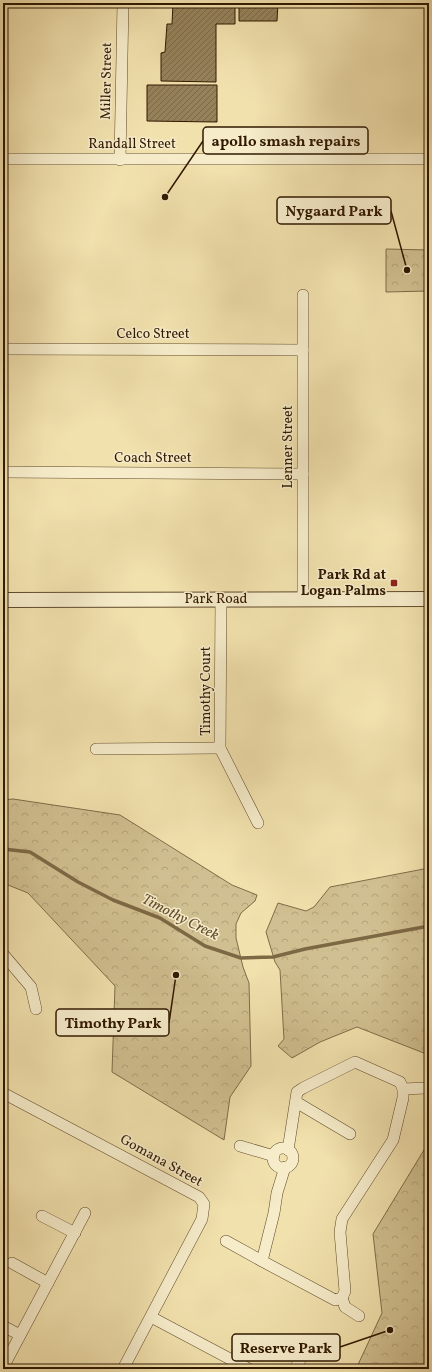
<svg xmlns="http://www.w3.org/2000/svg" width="432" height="1372" font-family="Vollkorn,serif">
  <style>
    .forest { fill: url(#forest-crowns); stroke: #806c48 }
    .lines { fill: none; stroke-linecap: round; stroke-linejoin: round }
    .stream { stroke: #7d6844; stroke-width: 3.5 }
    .building { fill: url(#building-hatch); stroke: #311800 }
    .minor-casing { stroke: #614a2b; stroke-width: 12 }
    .tertiary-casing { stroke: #614a2b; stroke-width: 16 }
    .minor { stroke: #f6ecca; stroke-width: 11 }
    .tertiary { stroke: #f6ecca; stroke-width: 14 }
    .poi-dot { fill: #8f2418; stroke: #f6ecca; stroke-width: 1.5 }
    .labels { text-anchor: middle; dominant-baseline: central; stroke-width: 3; stroke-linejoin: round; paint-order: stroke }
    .street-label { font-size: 14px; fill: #311800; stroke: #f6ecca }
    .poi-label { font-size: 14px; font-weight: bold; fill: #311800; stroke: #f6ecca; text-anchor: end }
    .water-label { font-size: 15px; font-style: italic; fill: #644d2e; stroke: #f6ecca }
    .leader { fill: none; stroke: #311800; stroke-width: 1.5 }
    .callout-dot { fill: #311800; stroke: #f6ecca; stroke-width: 1.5 }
    .callout { fill: #f6ecca; stroke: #311800; stroke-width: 1.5 }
    .callout-label { font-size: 15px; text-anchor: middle; font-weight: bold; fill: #311800 }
  </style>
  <defs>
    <pattern id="forest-crowns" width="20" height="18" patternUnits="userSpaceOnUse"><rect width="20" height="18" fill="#d0bf90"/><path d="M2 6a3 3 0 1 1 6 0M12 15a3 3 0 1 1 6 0" fill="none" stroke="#b3a37a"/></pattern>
    <pattern id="building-hatch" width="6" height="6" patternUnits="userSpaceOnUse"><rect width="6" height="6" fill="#95815a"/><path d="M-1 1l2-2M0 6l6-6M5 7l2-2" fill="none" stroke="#7a6948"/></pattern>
  </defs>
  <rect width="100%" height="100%" fill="#f1e1ad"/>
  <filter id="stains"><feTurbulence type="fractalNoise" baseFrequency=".005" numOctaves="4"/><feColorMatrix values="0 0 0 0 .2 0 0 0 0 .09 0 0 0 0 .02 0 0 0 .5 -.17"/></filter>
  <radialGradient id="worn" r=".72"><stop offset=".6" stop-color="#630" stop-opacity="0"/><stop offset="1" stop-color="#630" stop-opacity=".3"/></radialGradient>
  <!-- forest -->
  <g class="forest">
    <path d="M 386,249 L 429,250 L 429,291 L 386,292 Z"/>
    <path d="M 13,799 L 120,815 L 232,885 L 257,895 L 255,901 L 241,913 L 236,924 L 236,938 L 243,967 L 249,983 L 251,1066 L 230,1097 L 224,1140 L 112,1072 L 115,986 L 28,893 L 3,883 L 3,800 Z"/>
    <path d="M 429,868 L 429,1055 L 357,1027 L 320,1042 L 292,1058 L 278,1046 L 284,1039 L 280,970 L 275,962 L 266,932 L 278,903 L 306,911 L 314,907 L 330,887 Z"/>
    <path d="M 429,1135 L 429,1369 L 356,1369 L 382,1313 L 373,1234 L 427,1145 Z"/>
  </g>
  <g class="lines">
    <!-- stream -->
    <path class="stream" d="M 3,849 L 30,852 L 78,882 L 113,900 L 160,918 L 205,946 L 241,958 L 273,957 L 305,949 L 429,926"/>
  </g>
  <!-- building -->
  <g class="building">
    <path d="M 173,3 L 235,3 L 235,24 L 216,24 L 216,82 L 161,81 L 161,53 L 165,52 L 167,24 L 172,24 Z"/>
    <path d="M 239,3 L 278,3 L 277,21 L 239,21 Z"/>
    <path d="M 367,3 L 380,3 L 380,6 L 368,5 Z"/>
    <path d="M 147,85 L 217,85 L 217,122 L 147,121 Z"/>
  </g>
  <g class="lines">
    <defs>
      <g id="minor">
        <path d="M 3,159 L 429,159"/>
        <path d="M 120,160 L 123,3"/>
        <path d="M 3,349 L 303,350"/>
        <path d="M 3,472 L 303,474"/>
        <path d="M 303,598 L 303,295"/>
        <path d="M 221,599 L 220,748 L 258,823"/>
        <path d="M 96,749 L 220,748"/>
        <path d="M 3,954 L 31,987 L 36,1009"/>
        <path d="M 403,1089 L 426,1088"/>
        <path d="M 3,1093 L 199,1197 L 204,1204 L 202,1219 L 123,1369"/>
        <path d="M 296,1102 L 350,1134"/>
        <path d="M 240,1146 L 274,1156"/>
        <circle cx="283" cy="1158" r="10"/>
        <path d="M 285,1167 L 277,1193 L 274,1213 L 262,1261 L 335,1300 L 342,1298 L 345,1291 L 340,1232 L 342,1219 L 393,1140 L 403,1098 L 403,1089 L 400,1082 L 355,1062 L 303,1088 L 297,1092 L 288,1150"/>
        <path d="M 42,1216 L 75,1233"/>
        <path d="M 226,1241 L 262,1261"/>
        <path d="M 12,1263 L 48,1283"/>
        <path d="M 342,1298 L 345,1307 L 359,1316"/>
        <path d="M 151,1317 L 249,1369"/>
        <path d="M 3,1326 L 20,1335"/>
        <path d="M 3,1363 L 7,1360 L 85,1213"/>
        <path d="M 295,1369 L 301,1358"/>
      </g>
      <path id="tertiary" d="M 3,600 L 429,599"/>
    </defs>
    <!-- minor casing -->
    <use href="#minor" class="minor-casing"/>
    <!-- tertiary casing -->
    <use href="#tertiary" class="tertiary-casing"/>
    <!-- minor -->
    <use href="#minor" class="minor"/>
    <!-- tertiary -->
    <use href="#tertiary" class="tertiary"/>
  </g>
  <!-- markers -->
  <rect class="poi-dot" x="390" y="579" width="8" height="8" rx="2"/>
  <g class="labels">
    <!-- street labels -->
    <g class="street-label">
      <text transform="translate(107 81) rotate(-89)">Miller Street</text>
      <text x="132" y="144">Randall Street</text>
      <text x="153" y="334">Celco Street</text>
      <text transform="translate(288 447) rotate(-90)">Lenner Street</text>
      <text x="153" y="458">Coach Street</text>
      <text x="216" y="599">Park Road</text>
      <text transform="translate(206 691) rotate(-90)">Timothy Court</text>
      <text transform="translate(161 1161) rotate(29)">Gomana Street</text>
    </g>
    <!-- poi labels -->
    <g class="poi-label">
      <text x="386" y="575">Park Rd at<tspan x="386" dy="16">Logan Palms</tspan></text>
    </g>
    <!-- water labels -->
    <g class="water-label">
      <text transform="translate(180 918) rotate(27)">Timothy Creek</text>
    </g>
  </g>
  <!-- callouts -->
  <path class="leader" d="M165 197L203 141M407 270L391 211M176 975L169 1023M390 1330L340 1347"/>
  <g class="callout-dot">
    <circle cx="165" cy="197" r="4"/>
    <circle cx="407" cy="270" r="4"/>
    <circle cx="176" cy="975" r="4"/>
    <circle cx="390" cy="1330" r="4"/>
  </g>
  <g class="callout">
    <rect x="203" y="127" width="165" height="27" rx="4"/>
    <rect x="277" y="197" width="114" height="27" rx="4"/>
    <rect x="56" y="1009" width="113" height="27" rx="4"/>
    <rect x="232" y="1334" width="108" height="27" rx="4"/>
  </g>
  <g class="callout-label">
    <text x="286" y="146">apollo smash repairs</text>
    <text x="334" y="216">Nygaard Park</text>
    <text x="113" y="1028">Timothy Park</text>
    <text x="286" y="1353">Reserve Park</text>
  </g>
  <!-- margin -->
  <rect width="432" height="1372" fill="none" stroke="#f1e1ad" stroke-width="16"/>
  <rect x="4" y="4" width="424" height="1364" fill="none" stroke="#311800" stroke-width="2"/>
  <rect x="8" y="8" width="416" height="1356" fill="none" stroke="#311800"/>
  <rect width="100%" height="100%" filter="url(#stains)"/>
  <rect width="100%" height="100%" fill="url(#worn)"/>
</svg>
